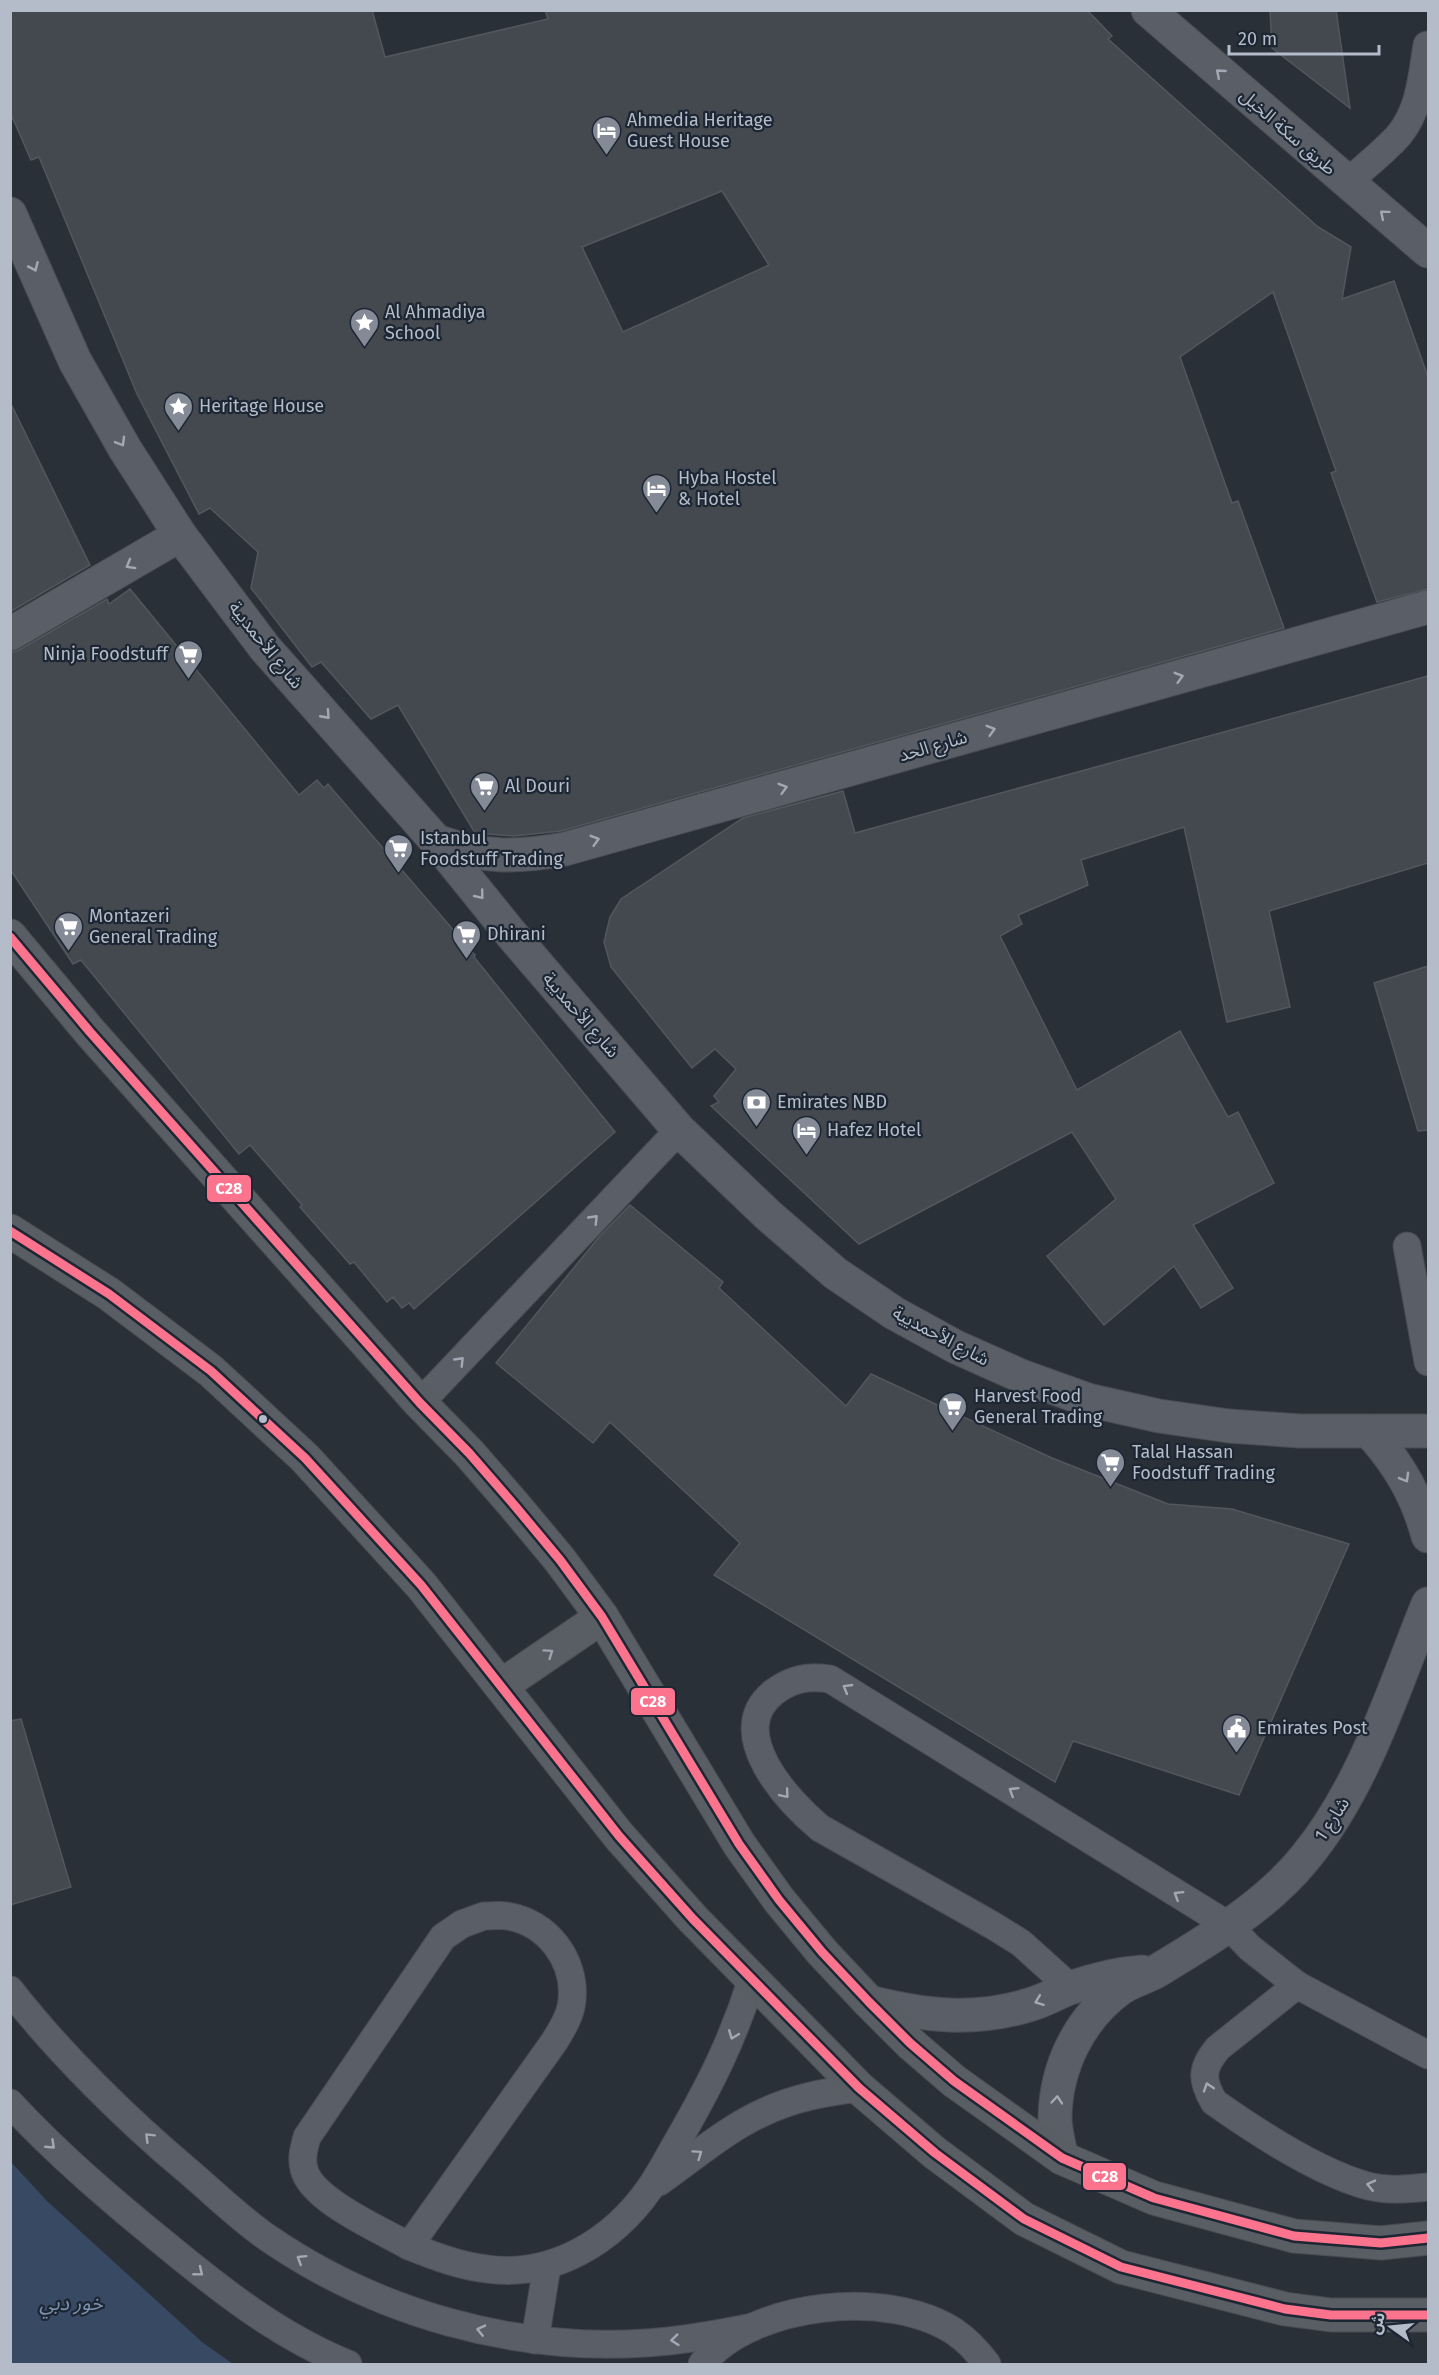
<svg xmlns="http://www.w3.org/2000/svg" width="1439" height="2375" font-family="'Fira Sans','Noto Sans Arabic',sans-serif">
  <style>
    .water { fill: #384963 }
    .building { fill: #444950; stroke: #52575f; stroke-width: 1.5; fill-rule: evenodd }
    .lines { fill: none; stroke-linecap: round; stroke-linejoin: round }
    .service-casing { stroke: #484c53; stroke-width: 29 }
    .minor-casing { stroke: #484c53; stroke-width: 35 }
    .secondary-casing { stroke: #484c53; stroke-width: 35 }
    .service { stroke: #5a5e66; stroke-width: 27 }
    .minor { stroke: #5a5e66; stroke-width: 33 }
    .secondary { stroke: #595d64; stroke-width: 33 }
    .bus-1-casing { stroke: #1d2633; stroke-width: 14 }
    .bus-1 { stroke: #fc738d; stroke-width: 9 }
    .oneway { stroke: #a2a9b5 }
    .oneway2 { stroke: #9da4b0 }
    .bus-dot { fill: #b4bcc9; stroke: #1d2633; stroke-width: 2 }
    .labels { text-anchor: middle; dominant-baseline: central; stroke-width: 4.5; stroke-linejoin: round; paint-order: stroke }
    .poi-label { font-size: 18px; fill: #b4bcc9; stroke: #1d2633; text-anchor: start }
    .street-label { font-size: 18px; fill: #b4bcc9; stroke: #1d2633 }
    .water-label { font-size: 20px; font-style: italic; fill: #7c92b1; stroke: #1d2633 }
    .line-badge { stroke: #1d2633; stroke-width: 2 }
    .badge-label { font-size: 16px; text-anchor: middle; font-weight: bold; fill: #fff }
  </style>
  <rect width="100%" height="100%" fill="#2a3038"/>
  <!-- water -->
  <path class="water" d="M 10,2161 L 47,2201 L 202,2342 L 233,2364 L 11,2364 Z"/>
  <!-- building -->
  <g class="building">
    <path d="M 10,10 L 372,10 L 385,57 L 548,19 L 545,10 L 1087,10 L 1112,36 L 1108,39 L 1318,227 L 1351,247 L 1342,299 L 1394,281 L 1428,377 L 1428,589 L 1377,602 L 1331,473 L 1336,471 L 1273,292 L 1180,357 L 1232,503 L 1238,501 L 1284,628 L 561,831 L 514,836 L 475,833 L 398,705 L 371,719 L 321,662 L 312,667 L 251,588 L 258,552 L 210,508 L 199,514 L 137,394 L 39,157 L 31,160 L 10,112 ZM 722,191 L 769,265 L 623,332 L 582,247 Z"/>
    <path d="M 1270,10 L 1336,10 L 1350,108 L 1272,48 Z"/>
    <path d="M 10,402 L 90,565 L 10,612 Z"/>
    <path d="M 130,589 L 299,795 L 317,780 L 324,788 L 328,784 L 475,955 L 474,957 L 615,1132 L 414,1309 L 409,1303 L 402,1308 L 393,1297 L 387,1302 L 354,1262 L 350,1264 L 300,1207 L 302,1205 L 250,1145 L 239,1154 L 81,960 L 73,964 L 10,869 L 10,653 L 19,650 L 107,599 L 109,604 Z"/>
    <path d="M 1428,676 L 1428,863 L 1269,911 L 1290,1007 L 1227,1022 L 1184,827 L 1081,860 L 1088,885 L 1018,915 L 1022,924 L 1000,936 L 1077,1090 L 1180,1031 L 1228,1117 L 1238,1112 L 1274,1183 L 1193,1225 L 1233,1288 L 1201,1308 L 1174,1266 L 1104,1325 L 1047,1256 L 1116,1199 L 1072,1132 L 859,1244 L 711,1106 L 719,1102 L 714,1096 L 736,1069 L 715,1049 L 692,1068 L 611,967 L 604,942 L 610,917 L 621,899 L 743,818 L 843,791 L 855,833 Z"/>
    <path d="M 1428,966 L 1428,1130 L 1418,1131 L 1374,983 Z"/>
    <path d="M 630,1205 L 723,1282 L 719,1288 L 846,1406 L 871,1374 L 1052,1458 L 1168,1504 L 1232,1509 L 1349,1544 L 1239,1795 L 1073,1741 L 1055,1782 L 714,1575 L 740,1543 L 610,1422 L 593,1443 L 496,1363 L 599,1237 Z"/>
    <path d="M 21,1719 L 71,1887 L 10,1905 L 10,1721 Z"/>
  </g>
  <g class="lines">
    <defs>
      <g id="service">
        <path d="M 1347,183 C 1364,167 1384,152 1399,135 C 1420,110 1422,75 1427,45"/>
        <path d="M 1407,1246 L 1428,1362"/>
        <path d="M 420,1403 L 679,1130"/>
        <path d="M 484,1916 C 492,1916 500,1915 507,1916 C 547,1922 576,1960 572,2000 C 571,2015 562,2029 554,2042 L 409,2246 C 381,2230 311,2200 304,2169 C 301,2158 304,2148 307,2137 L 443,1937 L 462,1924 Z"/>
        <path d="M 1297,1985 L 1218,2048 C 1201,2068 1201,2080 1214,2102 C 1255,2131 1320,2173 1368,2186 C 1388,2191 1409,2189 1428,2187"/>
        <path d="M 1071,1988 L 1021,1943 L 992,1925 L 820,1828 C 788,1801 723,1732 774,1692 C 793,1678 808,1676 830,1679 L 1228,1925 L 1250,1948 L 1297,1985 L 1428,2055"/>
        <path d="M 10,1990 C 59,2053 127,2120 188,2171 C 214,2193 240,2219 268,2238 C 377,2313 514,2352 646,2343 C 682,2341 718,2334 753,2327"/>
        <path d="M 10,2103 C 58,2155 111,2200 165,2244 C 222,2291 279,2336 348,2364"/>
        <path d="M 659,2182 C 692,2159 725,2130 762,2113 C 793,2098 825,2092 859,2088"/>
        <path d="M 409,2246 C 434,2256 460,2266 487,2269 C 553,2278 613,2241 650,2188 C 661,2172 670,2154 680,2137 C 711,2083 733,2039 752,1979"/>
        <path d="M 535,2340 L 547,2266"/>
        <path d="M 702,2364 C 752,2302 889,2288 955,2332 C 968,2341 978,2352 987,2364"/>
      </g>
      <g id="minor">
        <path d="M 1148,10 L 1428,251"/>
        <path d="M 10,214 L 75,361 L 125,449 L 180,535 L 265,648 L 436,841 L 512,935 L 679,1130 L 768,1215 L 835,1273 L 894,1313 L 956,1347 L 1021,1376 L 1088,1400 L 1159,1416 L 1229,1426 L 1300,1431 L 1428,1431"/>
        <path d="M 10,634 L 180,535"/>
        <path d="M 436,841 C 484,858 515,858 565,849 L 1428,607"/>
        <path d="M 1370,1432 C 1398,1463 1417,1495 1428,1536"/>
        <path d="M 869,2002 C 925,2016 975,2022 1032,2004 C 1045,2000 1057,1993 1070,1988 C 1093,1980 1117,1974 1142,1972"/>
        <path d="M 1062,2158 C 1059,2145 1055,2130 1055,2117 C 1056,2067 1079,2019 1120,1989 C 1131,1981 1145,1978 1157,1971 C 1208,1940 1266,1906 1304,1859 C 1364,1787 1393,1690 1428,1604"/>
      </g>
      <g id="secondary">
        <path d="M 10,936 L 90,1032 L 420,1403 L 469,1453 L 515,1506 L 560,1560 L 602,1617 L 739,1844 L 779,1900 L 822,1952 L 869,2002 L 910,2043 L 954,2081 L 1062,2158 L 1154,2198 L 1294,2236 L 1381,2243 L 1428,2238"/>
        <path d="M 10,1231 L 109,1294 L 211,1371 L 305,1458 L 421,1585 L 619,1836 L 693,1919 L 859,2088 L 935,2153 L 1024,2219 L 1121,2267 L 1285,2309 L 1331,2315 L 1428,2315"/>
        <path d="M 501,1686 L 602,1617"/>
      </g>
    </defs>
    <!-- service casing -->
    <use href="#service" class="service-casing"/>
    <!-- minor casing -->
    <use href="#minor" class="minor-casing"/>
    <!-- secondary casing -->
    <use href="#secondary" class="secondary-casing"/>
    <!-- service -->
    <use href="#service" class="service"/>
    <!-- minor -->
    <use href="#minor" class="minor"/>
    <!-- secondary -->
    <use href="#secondary" class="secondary"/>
    <defs>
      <g id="bus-1">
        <path d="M 10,937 L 90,1032 L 420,1403 L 469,1453 L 515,1506 L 560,1560 L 602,1617 L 739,1844 L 779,1900 L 822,1952 L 869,2002 L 910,2043 L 954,2081 L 1062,2158 L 1154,2198 L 1294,2236 L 1381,2243 L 1428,2238"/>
        <path d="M 10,1231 L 109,1294 L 211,1371 L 305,1458 L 421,1585 L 619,1836 L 693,1919 L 859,2088 L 935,2153 L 1024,2219 L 1121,2267 L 1285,2309 L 1331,2315 L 1428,2315"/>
      </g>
    </defs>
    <!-- bus-1 casing -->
    <use href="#bus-1" class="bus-1-casing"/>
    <!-- bus-1 -->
    <use href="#bus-1" class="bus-1"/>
  </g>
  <!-- one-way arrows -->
  <defs><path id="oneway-chevron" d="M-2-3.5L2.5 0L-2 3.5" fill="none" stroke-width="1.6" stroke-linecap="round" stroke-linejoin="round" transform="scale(1.5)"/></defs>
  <g class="oneway">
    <use href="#oneway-chevron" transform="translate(1220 73) rotate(-139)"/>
    <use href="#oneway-chevron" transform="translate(1384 214) rotate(-140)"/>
    <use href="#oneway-chevron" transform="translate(34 267) rotate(66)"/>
    <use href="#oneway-chevron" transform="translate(121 442) rotate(60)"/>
    <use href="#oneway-chevron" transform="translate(130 565) rotate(150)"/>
    <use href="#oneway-chevron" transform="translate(1179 677) rotate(-16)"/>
    <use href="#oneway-chevron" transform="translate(326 715) rotate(48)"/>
    <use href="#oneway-chevron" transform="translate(991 730) rotate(-16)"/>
    <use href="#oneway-chevron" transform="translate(783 788) rotate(-16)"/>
    <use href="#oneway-chevron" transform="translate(595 840) rotate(-16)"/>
    <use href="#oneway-chevron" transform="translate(480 895) rotate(51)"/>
    <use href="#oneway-chevron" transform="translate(594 1219) rotate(-46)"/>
    <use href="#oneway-chevron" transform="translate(460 1361) rotate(-46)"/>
    <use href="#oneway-chevron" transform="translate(1405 1478) rotate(60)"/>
    <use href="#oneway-chevron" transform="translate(847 1688) rotate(-150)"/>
    <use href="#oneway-chevron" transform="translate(1013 1791) rotate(-148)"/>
    <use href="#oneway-chevron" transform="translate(785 1794) rotate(50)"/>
    <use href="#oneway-chevron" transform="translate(1178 1895) rotate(-148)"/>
    <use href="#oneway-chevron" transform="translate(1039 2001) rotate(159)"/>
    <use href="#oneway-chevron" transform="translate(733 2035) rotate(111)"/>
    <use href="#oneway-chevron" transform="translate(1208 2087) rotate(-108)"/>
    <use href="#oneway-chevron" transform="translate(1057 2100) rotate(-85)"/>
    <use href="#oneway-chevron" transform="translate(149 2137) rotate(-135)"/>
    <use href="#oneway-chevron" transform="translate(51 2145) rotate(43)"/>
    <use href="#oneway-chevron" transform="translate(698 2154) rotate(-35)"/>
    <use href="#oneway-chevron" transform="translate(1371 2185) rotate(-167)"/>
    <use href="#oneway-chevron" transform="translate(301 2259) rotate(-148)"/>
    <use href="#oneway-chevron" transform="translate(199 2272) rotate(39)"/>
    <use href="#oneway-chevron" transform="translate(481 2330) rotate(-167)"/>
    <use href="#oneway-chevron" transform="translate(675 2340) rotate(174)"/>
  </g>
  <use class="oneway2" href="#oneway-chevron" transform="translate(549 1653) rotate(-35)"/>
  <!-- icons -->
  <defs>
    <symbol id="hotel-pin" viewBox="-11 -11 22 30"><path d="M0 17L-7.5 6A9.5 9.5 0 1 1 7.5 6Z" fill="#848b96" stroke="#1d2633"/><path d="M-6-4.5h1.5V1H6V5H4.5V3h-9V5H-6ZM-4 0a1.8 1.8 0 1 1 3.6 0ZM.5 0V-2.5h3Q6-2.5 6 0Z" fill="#fff"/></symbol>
    <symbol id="sight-pin" viewBox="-11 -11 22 30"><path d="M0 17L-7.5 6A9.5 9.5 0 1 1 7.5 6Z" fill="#848b96" stroke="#1d2633"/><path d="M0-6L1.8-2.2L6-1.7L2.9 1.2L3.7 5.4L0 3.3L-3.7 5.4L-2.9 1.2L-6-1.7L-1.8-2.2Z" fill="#fff"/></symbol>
    <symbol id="supermarket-pin" viewBox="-11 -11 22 30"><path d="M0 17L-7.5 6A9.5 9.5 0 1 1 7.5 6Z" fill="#848b96" stroke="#1d2633"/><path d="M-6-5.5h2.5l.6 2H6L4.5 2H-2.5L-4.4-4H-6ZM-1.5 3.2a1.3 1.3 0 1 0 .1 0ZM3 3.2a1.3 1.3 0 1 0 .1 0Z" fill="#fff"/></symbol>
    <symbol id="bank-pin" viewBox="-11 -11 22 30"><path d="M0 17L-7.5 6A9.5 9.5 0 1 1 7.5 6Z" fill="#848b96" stroke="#1d2633"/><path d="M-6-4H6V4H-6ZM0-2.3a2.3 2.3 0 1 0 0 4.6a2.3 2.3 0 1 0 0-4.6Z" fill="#fff"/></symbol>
    <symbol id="civic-pin" viewBox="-11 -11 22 30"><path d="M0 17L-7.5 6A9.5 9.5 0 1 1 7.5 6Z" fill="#848b96" stroke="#1d2633"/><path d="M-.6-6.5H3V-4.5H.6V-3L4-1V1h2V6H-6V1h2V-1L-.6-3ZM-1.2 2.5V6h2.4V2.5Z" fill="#fff"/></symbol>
  </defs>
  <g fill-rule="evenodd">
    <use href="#hotel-pin" x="590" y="114" width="33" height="45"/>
    <use href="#sight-pin" x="348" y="306" width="33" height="45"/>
    <use href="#sight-pin" x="162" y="390" width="33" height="45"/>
    <use href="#hotel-pin" x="640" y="472" width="33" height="45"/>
    <use href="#supermarket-pin" x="172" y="638" width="33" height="45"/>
    <use href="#supermarket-pin" x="468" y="770" width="33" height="45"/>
    <use href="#supermarket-pin" x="382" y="832" width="33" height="45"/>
    <use href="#supermarket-pin" x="52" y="910" width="33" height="45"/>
    <use href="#supermarket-pin" x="450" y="918" width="33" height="45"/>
    <use href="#bank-pin" x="740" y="1086" width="33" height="45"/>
    <use href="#hotel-pin" x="790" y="1114" width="33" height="45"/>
    <use href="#supermarket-pin" x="936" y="1390" width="33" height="45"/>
    <use href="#supermarket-pin" x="1094" y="1446" width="33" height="45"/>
    <use href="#civic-pin" x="1220" y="1712" width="33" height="45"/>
  </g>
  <!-- markers -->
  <circle class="bus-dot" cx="263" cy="1419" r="5"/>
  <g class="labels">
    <!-- poi labels -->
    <g class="poi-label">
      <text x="627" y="120">Ahmedia Heritage<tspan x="627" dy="21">Guest House</tspan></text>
      <text x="385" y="312">Al Ahmadiya<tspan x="385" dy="21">School</tspan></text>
      <text x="199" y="406">Heritage House</text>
      <text x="678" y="478">Hyba Hostel<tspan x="678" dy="21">&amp; Hotel</tspan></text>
      <text x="168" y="654" text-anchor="end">Ninja Foodstuff</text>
      <text x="505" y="786">Al Douri</text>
      <text x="420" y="838">Istanbul<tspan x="420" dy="21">Foodstuff Trading</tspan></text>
      <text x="89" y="916">Montazeri<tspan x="89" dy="21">General Trading</tspan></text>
      <text x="487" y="934">Dhirani</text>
      <text x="777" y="1102">Emirates NBD</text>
      <text x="827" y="1130">Hafez Hotel</text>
      <text x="974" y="1396">Harvest Food<tspan x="974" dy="21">General Trading</tspan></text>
      <text x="1132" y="1452">Talal Hassan<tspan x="1132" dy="21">Foodstuff Trading</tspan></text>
      <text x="1257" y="1728">Emirates Post</text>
    </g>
    <!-- street labels -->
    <g class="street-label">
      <text transform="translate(1288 132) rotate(41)">طريق سكة الخيل</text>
      <text transform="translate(266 645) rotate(51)">شارع الأحمديية</text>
      <text transform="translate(933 746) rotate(-16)">شارع الحد</text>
      <text transform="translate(581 1015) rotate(49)">شارع الأحمديية</text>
      <text transform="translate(941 1336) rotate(28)">شارع الأحمديية</text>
      <text transform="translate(1332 1819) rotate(-57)">شارع 1</text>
    </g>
    <!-- water labels -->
    <g class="water-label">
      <text x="71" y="2303">خور دبي</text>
    </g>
  </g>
  <g class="line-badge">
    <rect x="206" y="1174" width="46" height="29" rx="6" fill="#fc738d"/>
    <rect x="630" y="1687" width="46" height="29" rx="6" fill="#fc738d"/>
    <rect x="1082" y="2162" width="45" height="29" rx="6" fill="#fc738d"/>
  </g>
  <g class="badge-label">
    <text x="229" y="1194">C28</text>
    <text x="653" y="1707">C28</text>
    <text x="1105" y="2182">C28</text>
  </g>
  <!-- border -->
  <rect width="1439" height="2375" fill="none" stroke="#b4bcc9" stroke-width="24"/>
  <!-- north arrow -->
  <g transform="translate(1391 2327) rotate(285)" stroke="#1d2633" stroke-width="4.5" paint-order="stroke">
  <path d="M0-4.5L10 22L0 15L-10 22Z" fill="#b4bcc9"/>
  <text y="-9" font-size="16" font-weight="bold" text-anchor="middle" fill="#b4bcc9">ش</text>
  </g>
  <!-- scale -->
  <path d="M1229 45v9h150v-9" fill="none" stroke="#b4bcc9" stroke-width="3"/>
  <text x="1238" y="45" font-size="18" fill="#b4bcc9" stroke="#1d2633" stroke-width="4.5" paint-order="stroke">20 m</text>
</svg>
